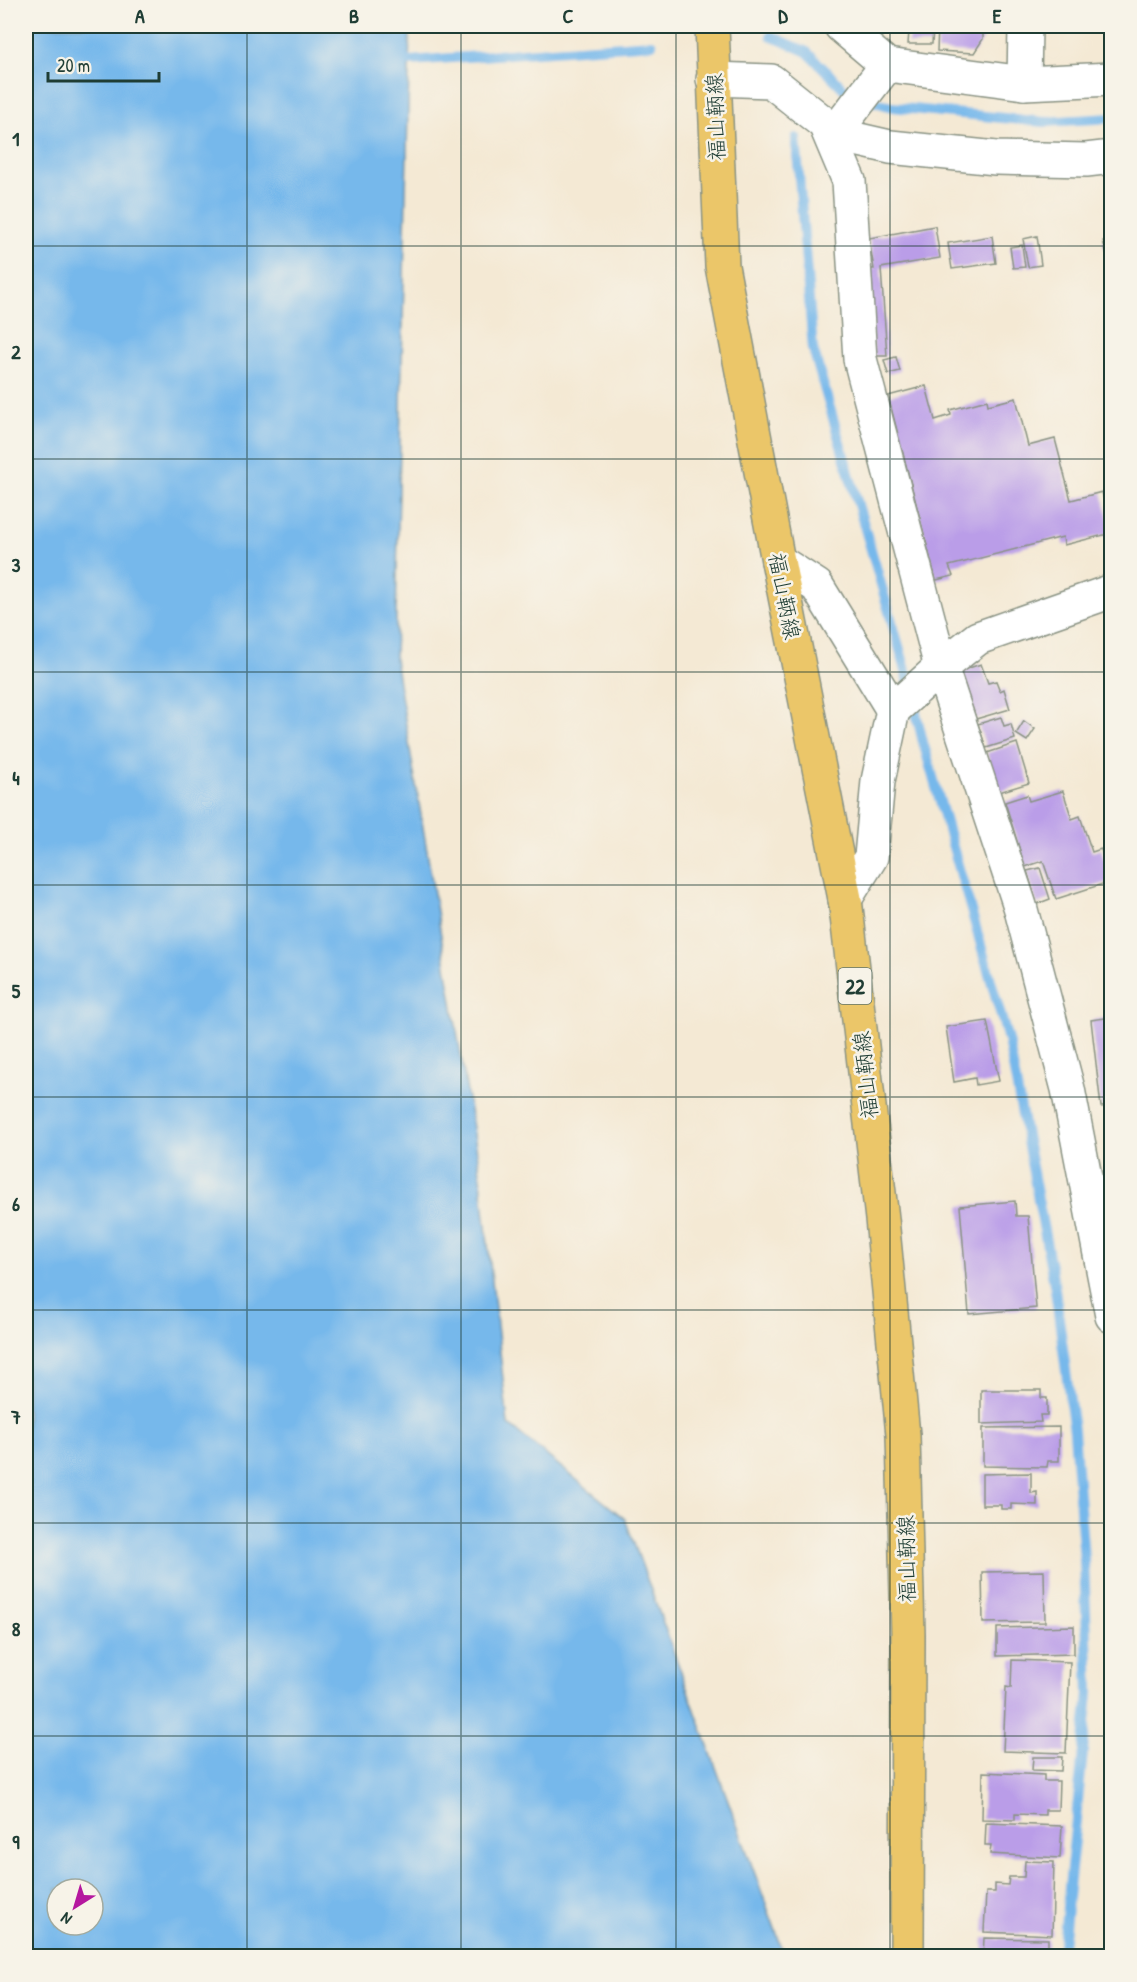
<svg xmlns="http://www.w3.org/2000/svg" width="1137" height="1982" font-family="'Patrick Hand','Klee One',sans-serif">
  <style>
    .water { fill: #76b8eb; stroke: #4a7a90; stroke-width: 1.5; fill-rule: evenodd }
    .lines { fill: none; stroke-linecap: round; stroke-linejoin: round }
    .stream { stroke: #76b8eb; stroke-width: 10 }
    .building { fill: #ba9de8 }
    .minor-casing { stroke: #8a9384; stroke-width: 36 }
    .major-casing { stroke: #8a9384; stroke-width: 36 }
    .minor { stroke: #fff; stroke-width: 33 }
    .major { stroke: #ebc669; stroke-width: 33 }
    .grid { fill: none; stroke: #1f3d34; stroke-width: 1.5; stroke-opacity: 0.55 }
    .labels { text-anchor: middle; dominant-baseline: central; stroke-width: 5; stroke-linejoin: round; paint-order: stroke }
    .shield { fill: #f7f3e8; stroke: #60746a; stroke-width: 1.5 }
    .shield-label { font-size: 21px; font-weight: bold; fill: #1f3d34 }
    .street-label { font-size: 22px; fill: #1f3d34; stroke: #f7f3e8 }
    .neatline { fill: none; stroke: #1f3d34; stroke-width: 2 }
    .grid-label { font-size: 20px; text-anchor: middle; font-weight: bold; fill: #1f3d34 }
  </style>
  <rect width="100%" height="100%" fill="#f7f3e8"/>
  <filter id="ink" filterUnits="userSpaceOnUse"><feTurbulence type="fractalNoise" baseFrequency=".0167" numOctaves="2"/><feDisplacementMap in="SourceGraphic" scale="12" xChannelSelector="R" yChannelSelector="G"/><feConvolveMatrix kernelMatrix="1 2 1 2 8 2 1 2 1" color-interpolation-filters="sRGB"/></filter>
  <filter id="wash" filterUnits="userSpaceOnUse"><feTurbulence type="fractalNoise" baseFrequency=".008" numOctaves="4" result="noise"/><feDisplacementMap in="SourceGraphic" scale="24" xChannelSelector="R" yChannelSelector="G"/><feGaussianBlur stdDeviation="1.35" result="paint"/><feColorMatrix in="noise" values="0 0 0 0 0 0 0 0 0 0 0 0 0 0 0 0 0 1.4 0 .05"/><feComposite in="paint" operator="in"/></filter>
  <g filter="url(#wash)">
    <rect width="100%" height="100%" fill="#f4e9d4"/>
    <!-- water -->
    <path class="water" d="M 26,26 L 410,26 L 395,659 L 479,1164 L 508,1424 L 625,1519 L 785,1956 L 26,1956 ZM 57,1889 L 93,1889 L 93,1925 L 57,1925 Z"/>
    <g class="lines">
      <!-- stream -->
      <g class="stream">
        <path d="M 771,36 L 807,52 L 849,94 L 892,107 L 1044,122 L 1112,118"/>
        <path d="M 395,62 L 652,44"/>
        <path d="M 796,138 L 813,349 L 905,667 L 923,742 L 1008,1040 L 1055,1289 L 1074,1431 L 1084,1560 L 1089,1693 L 1062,1956"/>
      </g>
    </g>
    <g id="blocks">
      <!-- building -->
      <g class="building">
        <path d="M 874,26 L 933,26 L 932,44 L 908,44 L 909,31 L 878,29 Z"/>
        <path d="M 938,26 L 983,26 L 983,39 L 974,53 L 937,51 Z"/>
        <path d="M 1103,26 L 1112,26 L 1112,52 L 1104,53 Z"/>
        <path d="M 935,226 L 940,258 L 881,268 L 887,356 L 874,356 L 867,269 L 874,269 L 869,238 Z"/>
        <path d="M 992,236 L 996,263 L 952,269 L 948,243 Z"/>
        <path d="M 1037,236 L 1041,265 L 1028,267 L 1023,239 Z"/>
        <path d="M 1112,239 L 1112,269 L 1111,269 L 1103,241 Z"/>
        <path d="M 1022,245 L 1025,267 L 1013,268 L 1010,247 Z"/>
        <path d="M 896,357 L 900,371 L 888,374 L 884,360 Z"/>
        <path d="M 926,386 L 935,420 L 951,415 L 950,410 L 987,400 L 988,405 L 1016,398 L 1028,446 L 1055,439 L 1071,500 L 1102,492 L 1112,533 L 1064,545 L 1063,537 L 949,566 L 953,576 L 936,580 L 888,396 Z"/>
        <path d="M 981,664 L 988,683 L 996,681 L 1000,691 L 1004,689 L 1010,709 L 976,719 L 960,671 Z"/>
        <path d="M 1001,717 L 1004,726 L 1011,724 L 1015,739 L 986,748 L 978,724 Z"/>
        <path d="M 1024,721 L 1035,729 L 1027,741 L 1016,734 Z"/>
        <path d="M 1017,743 L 1029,783 L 999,792 L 987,753 Z"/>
        <path d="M 1063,791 L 1072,819 L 1080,816 L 1092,852 L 1101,849 L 1104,860 L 1109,859 L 1112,868 L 1112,881 L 1056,899 L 1043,861 L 1025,867 L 1005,802 L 1027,795 L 1029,801 Z"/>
        <path d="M 1040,868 L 1050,899 L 1037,904 L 1027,871 Z"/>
        <path d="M 1112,1017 L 1112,1106 L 1101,1107 L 1091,1020 Z"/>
        <path d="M 987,1021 L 999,1081 L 976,1085 L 975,1078 L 954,1082 L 946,1027 Z"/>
        <path d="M 1015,1201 L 1016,1216 L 1028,1216 L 1036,1308 L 969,1314 L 960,1206 Z"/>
        <path d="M 981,1390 L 1041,1390 L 1041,1398 L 1047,1398 L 1047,1415 L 1040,1415 L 1041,1422 L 981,1424 Z"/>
        <path d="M 1059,1427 L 1059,1461 L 1048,1461 L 1047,1467 L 983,1466 L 983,1428 Z"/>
        <path d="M 1031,1473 L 1031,1493 L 1037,1492 L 1037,1505 L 1011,1504 L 1011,1509 L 1001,1509 L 1001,1505 L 982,1505 L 982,1474 Z"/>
        <path d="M 1044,1571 L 1045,1622 L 983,1623 L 982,1572 Z"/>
        <path d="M 1074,1626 L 1074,1654 L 997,1656 L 997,1628 Z"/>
        <path d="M 1012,1660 L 1070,1662 L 1066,1753 L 1003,1751 L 1006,1687 L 1011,1688 Z"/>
        <path d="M 1033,1757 L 1062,1757 L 1061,1771 L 1032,1770 Z"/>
        <path d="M 983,1772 L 1044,1775 L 1044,1781 L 1059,1781 L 1058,1810 L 1045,1810 L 1045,1815 L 1015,1814 L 1015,1820 L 982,1819 Z"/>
        <path d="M 986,1823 L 1062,1826 L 1060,1858 L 990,1854 L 991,1845 L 985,1845 Z"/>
        <path d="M 1025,1861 L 1054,1862 L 1052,1935 L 984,1932 L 986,1892 L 995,1892 L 995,1884 L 1008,1885 L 1009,1877 L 1024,1877 Z"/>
        <path d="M 984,1938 L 1048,1939 L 1048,1956 L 983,1956 Z"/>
      </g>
    </g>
  </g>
  <g filter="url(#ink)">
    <use href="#blocks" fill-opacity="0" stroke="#8a9384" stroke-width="1.5"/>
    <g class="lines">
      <defs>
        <g id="minor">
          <path d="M 841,26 L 887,65 L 1024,83 L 1112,79"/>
          <path d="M 713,79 L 771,81 L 825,124 L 849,181 L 860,359 L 941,667 L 978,638 L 1112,591"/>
          <path d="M 1024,83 L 1025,26"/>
          <path d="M 825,124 L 855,139 L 890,147 L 996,158 L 1086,160 L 1112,157"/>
          <path d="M 837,130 L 887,65"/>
          <path d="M 778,561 L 817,586 L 893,710 L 941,667 L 1020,906 L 1068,1089 L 1112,1316"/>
          <path d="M 845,899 L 871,857 L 878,781 L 893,710"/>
        </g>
        <path id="major" d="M 712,26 L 722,266 L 778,561 L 845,899 L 882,1219 L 903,1435 L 908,1635 L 907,1956"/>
      </defs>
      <!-- minor casing -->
      <use href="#minor" class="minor-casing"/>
      <!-- major casing -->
      <use href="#major" class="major-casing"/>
      <!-- minor -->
      <use href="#minor" class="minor"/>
      <!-- major -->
      <use href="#major" class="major"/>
    </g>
  </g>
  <!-- grid -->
  <path class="grid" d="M 247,26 L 247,1956M 461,26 L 461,1956M 676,26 L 676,1956M 890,26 L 890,1956M 26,246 L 1112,246M 26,459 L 1112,459M 26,672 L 1112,672M 26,885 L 1112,885M 26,1097 L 1112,1097M 26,1310 L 1112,1310M 26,1523 L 1112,1523M 26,1736 L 1112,1736"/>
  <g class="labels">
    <!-- shield labels -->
    <rect class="shield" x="838.5" y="968" width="33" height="36" rx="4.5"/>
    <g class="shield-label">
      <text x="855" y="986">22</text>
    </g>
    <!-- street labels -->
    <g class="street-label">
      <text transform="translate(715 117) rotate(-92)">福山鞆線</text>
      <text transform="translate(785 596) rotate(79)">福山鞆線</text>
      <text transform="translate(865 1075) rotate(-96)">福山鞆線</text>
      <text transform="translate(906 1559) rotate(-91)">福山鞆線</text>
    </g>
  </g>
  <!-- margin -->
  <rect width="1137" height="1982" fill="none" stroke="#f7f3e8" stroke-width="66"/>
  <!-- north arrow -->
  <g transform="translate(75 1907) rotate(217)"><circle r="28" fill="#f7f3e8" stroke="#a1aaa0" stroke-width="1.5"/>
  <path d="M0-4.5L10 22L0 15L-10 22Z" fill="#b5179e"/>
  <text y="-9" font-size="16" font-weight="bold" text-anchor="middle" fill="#1f3d34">N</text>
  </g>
  <!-- scale -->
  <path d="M48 72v9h111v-9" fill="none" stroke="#1f3d34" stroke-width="3"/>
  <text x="57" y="72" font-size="18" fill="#1f3d34" stroke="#f7f3e8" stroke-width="4.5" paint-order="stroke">20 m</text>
  <rect x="33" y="33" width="1071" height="1916" class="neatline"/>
  <g class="grid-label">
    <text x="140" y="23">A</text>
    <text x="354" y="23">B</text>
    <text x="568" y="23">C</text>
    <text x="783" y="23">D</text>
    <text x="997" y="23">E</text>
    <text x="16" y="146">1</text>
    <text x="16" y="359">2</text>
    <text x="16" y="572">3</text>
    <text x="16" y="785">4</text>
    <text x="16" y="998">5</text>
    <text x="16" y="1211">6</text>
    <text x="16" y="1424">7</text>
    <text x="16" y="1636">8</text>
    <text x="16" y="1849">9</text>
  </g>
</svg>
